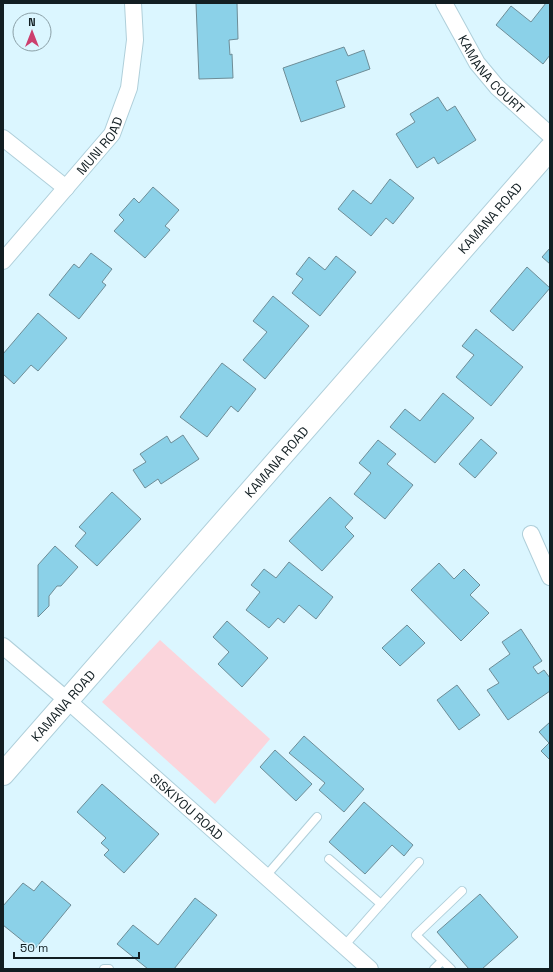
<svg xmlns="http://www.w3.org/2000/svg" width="553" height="972" font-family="'Space Grotesk',sans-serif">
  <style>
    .green { fill: #fbd5dc }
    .building { fill: #8bd1e8; stroke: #6e8d97 }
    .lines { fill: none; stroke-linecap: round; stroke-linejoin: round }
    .lane-casing { stroke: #afcfda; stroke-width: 10 }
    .street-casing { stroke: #afcfda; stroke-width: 18 }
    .secondary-casing { stroke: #afcfda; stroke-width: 24 }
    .lane { stroke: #fff; stroke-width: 8 }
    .street { stroke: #fff; stroke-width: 16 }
    .secondary { stroke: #fff; stroke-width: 22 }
    .labels { text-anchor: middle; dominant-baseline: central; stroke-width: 3.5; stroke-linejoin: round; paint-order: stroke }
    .street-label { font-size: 13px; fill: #121e22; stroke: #dbf6ff }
  </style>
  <rect width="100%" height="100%" fill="#dbf6ff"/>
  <!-- green -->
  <path class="green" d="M 160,640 L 270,739 L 215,804 L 102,702 Z"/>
  <!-- building -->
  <g class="building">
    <path d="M 196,3 L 237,3 L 238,39 L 229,40 L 230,55 L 232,54 L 233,78 L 199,79 Z"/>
    <path d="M 546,3 L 550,3 L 550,55 L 543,64 L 496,25 L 511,6 L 531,22 Z"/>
    <path d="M 344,47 L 348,56 L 364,50 L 370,69 L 336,81 L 345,107 L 301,122 L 283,68 Z"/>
    <path d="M 438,97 L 447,111 L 455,106 L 476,140 L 438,164 L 434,157 L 417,168 L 396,134 L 415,122 L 410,114 Z"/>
    <path d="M 390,179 L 414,198 L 393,224 L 386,218 L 371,236 L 338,209 L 353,190 L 371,204 Z"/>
    <path d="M 153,187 L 179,210 L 165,226 L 170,230 L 145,258 L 114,231 L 124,220 L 119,215 L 134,198 L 139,203 Z"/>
    <path d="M 550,248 L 550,264 L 542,257 Z"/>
    <path d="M 91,253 L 112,269 L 102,282 L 106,285 L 79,319 L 49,295 L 74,264 L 79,268 Z"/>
    <path d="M 336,256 L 356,272 L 320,316 L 292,293 L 303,279 L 296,274 L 309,257 L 325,270 Z"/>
    <path d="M 527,267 L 550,288 L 513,331 L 490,311 Z"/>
    <path d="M 273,296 L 309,326 L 265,379 L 243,360 L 267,332 L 253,321 Z"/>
    <path d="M 38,313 L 67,338 L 38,371 L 31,365 L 14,384 L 3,374 L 3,354 Z"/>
    <path d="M 476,329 L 523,367 L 491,406 L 456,377 L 474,355 L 462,346 Z"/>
    <path d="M 222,363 L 256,389 L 238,412 L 231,406 L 207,437 L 180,417 Z"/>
    <path d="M 443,393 L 474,418 L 435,463 L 390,427 L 405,409 L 420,421 Z"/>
    <path d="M 183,435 L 199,459 L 161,484 L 158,479 L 145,488 L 133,470 L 146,462 L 140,454 L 167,436 L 171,443 Z"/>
    <path d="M 481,439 L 497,453 L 475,478 L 459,464 Z"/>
    <path d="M 378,440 L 396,454 L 387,464 L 413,485 L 385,519 L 354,494 L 371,473 L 359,463 Z"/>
    <path d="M 112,492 L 141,519 L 97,566 L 75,546 L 86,533 L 79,527 Z"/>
    <path d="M 330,497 L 353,518 L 345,527 L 354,536 L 322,571 L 289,541 Z"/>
    <path d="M 55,546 L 78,567 L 61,586 L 57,586 L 49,596 L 49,606 L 38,617 L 38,565 Z"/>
    <path d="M 289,562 L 333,597 L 316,619 L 299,605 L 284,623 L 278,618 L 269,628 L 246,610 L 260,592 L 251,585 L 264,569 L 276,578 Z"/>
    <path d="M 439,563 L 454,579 L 464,569 L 480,585 L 470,595 L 489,613 L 461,641 L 411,590 Z"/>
    <path d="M 227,621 L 268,658 L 242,687 L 218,664 L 229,652 L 213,637 Z"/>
    <path d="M 407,625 L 425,643 L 400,666 L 382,648 Z"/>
    <path d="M 521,629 L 542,661 L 533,667 L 538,674 L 544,670 L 550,678 L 550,691 L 508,720 L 487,690 L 499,683 L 489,669 L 510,654 L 502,642 Z"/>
    <path d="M 457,685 L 480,715 L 459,730 L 437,700 Z"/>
    <path d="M 550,722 L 550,760 L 541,751 L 549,743 L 539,732 Z"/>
    <path d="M 304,736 L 364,789 L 344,812 L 319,790 L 325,783 L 289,753 Z"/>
    <path d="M 275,750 L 312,784 L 296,801 L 260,767 Z"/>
    <path d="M 102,784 L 159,834 L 124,873 L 104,855 L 109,850 L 101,843 L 106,838 L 77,812 Z"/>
    <path d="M 364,802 L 413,845 L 404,856 L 392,845 L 365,874 L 329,842 Z"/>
    <path d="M 42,881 L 71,905 L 34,950 L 3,925 L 3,906 L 23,883 L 34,891 Z"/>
    <path d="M 480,894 L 518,937 L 482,969 L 469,969 L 437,932 Z"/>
    <path d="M 195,898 L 217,915 L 174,969 L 148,969 L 117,944 L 133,925 L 158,945 Z"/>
  </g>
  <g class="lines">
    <defs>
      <g id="lane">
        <path d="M 329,859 L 381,904 L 344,946"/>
        <path d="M 266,876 L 317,817"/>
        <path d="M 381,904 L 419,862"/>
        <path d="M 104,969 L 109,969"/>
        <path d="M 434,969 L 442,961"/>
        <path d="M 451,969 L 416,935 L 462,891"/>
      </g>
      <g id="street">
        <path id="s1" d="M 444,3 L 477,63 L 497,87 L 550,135"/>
        <path d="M 3,138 L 66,188"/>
        <path id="s2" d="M 3,261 L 112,134 L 129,88 L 135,40 L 133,3"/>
        <path d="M 531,534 L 550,577"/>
        <path id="s3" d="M 3,646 L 67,700 L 370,969"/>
      </g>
      <g id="secondary">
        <path id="s4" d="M 3,774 L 550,149"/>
      </g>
    </defs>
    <!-- lane casing -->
    <use href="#lane" class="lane-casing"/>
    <!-- street casing -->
    <use href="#street" class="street-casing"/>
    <!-- secondary casing -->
    <use href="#secondary" class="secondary-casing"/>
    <!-- lane -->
    <use href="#lane" class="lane"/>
    <!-- street -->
    <use href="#street" class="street"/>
    <!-- secondary -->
    <use href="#secondary" class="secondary"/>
  </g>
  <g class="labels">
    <!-- street labels -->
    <g class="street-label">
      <text stroke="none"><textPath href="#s1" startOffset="86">KAMANA COURT</textPath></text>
      <text stroke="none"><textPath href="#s2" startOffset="151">MUNI ROAD</textPath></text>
      <text stroke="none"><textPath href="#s4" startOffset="739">KAMANA ROAD</textPath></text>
      <text stroke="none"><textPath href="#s4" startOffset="415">KAMANA ROAD</textPath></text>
      <text stroke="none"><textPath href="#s4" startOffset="91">KAMANA ROAD</textPath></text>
      <text stroke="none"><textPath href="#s3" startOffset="244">SISKIYOU ROAD</textPath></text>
    </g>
  </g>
  <!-- border -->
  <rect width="553" height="972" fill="none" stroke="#121e22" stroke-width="8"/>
  <!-- north arrow -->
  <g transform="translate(32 32)"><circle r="19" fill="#dbf6ff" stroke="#8ba0a7"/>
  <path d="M0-3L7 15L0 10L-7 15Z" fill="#cc3f6e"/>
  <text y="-6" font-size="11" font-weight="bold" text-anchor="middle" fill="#121e22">N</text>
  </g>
  <!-- scale -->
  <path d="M14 952v6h125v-6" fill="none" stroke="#121e22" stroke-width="2"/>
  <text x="20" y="952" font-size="12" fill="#121e22" stroke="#dbf6ff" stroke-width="3" paint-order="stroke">50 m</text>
</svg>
